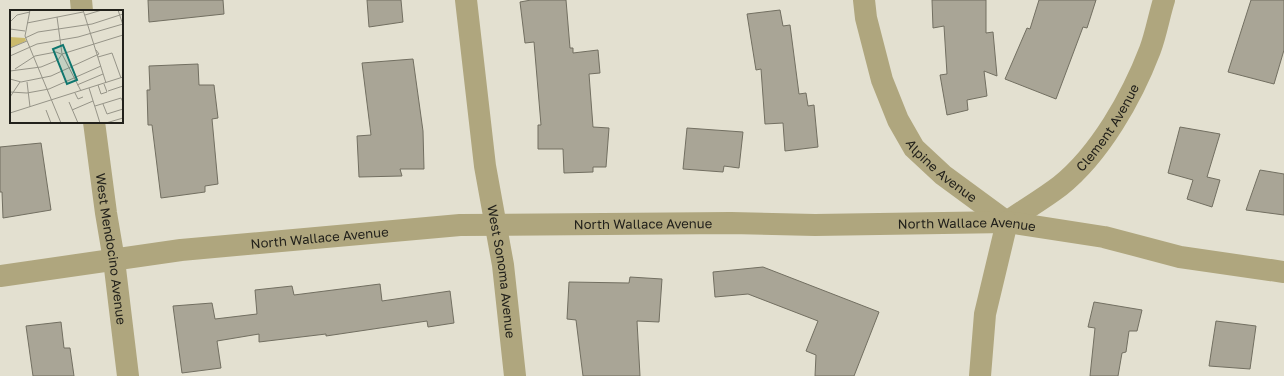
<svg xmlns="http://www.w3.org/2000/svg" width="1284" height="376" font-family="'Golos Text',sans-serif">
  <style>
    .building { fill: #a9a596; stroke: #726f61 }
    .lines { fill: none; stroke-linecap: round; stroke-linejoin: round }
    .street { stroke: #afa67e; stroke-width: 22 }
    .labels { text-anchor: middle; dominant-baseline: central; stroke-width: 4; stroke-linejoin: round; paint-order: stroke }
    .street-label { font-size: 13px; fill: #22211b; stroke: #f0eddd }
    .inset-road { fill: none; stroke: #969488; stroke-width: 1 }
    .view { fill: #0f766e; fill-opacity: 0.15; stroke: #0f766e; stroke-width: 2 }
    .inset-edge { fill: none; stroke: #22211b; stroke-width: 2 }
  </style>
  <rect width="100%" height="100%" fill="#e3e0d0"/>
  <!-- building -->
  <g class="building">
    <path d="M 148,0 L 223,0 L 224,14 L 149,22 Z"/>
    <path d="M 367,0 L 401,0 L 403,22 L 369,27 Z"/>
    <path d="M 531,0 L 566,0 L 570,48 L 573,48 L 573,53 L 598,50 L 600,73 L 589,74 L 593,127 L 609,128 L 606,167 L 593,167 L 593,172 L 564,173 L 563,149 L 538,149 L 538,125 L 541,125 L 534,42 L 525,43 L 520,2 Z"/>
    <path d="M 932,0 L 986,0 L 986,33 L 993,32 L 997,76 L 984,71 L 987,96 L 967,100 L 968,110 L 947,115 L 940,75 L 947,74 L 944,26 L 933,28 Z"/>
    <path d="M 1039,0 L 1096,0 L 1087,28 L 1083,27 L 1056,99 L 1005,79 L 1027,28 L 1030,29 Z"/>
    <path d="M 1251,0 L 1284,0 L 1284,50 L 1274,84 L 1228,72 Z"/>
    <path d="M 780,10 L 783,26 L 790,25 L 799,94 L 806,93 L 808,106 L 814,105 L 818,147 L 785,151 L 783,123 L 765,124 L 761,69 L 756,70 L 747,14 Z"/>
    <path d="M 413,59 L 423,131 L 424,169 L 400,169 L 402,176 L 359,177 L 357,136 L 371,135 L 362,63 Z"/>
    <path d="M 198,64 L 199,85 L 214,85 L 218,118 L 212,119 L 218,184 L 205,186 L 205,192 L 161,198 L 152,125 L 148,125 L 147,90 L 150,90 L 149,66 Z"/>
    <path d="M 1180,127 L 1220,134 L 1207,177 L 1220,180 L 1212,207 L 1187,199 L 1193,180 L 1168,173 Z"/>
    <path d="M 687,128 L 743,132 L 739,168 L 724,166 L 723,172 L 683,169 Z"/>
    <path d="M 41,143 L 51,210 L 3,218 L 2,192 L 0,192 L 0,147 Z"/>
    <path d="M 1260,170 L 1284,174 L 1284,215 L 1246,210 Z"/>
    <path d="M 763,267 L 879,312 L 854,376 L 815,376 L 816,355 L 806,351 L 818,321 L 748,294 L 715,297 L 713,272 Z"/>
    <path d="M 630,277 L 662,279 L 659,322 L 637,321 L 640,376 L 583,376 L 576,320 L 567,319 L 569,282 L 629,283 Z"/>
    <path d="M 380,284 L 382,301 L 450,291 L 454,323 L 428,327 L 427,321 L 326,336 L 326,334 L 259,342 L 259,334 L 217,341 L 221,368 L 182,373 L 173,306 L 212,303 L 215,319 L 257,314 L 255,290 L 292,286 L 294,295 Z"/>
    <path d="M 1094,302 L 1142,310 L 1137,331 L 1129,331 L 1126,352 L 1122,353 L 1118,376 L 1090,376 L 1095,328 L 1088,327 Z"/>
    <path d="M 1216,321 L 1256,326 L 1250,369 L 1209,366 Z"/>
    <path d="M 61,322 L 64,348 L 70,348 L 74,376 L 33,376 L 26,326 Z"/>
  </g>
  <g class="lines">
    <!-- street -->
    <g class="street">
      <path d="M 81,0 L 82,11"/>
      <path id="s1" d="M 466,0 L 485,166 L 503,265 L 515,376"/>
      <path id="s2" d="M 864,0 L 866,18 L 882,80 L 898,120 L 914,148 L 943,175 L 1007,222"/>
      <path id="s3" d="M 94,122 L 106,213 L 114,260 L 128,376"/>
      <path id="s4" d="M 1007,222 C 1024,210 1043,199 1060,186 C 1100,154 1132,97 1150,50 C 1156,34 1159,16 1164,0"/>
      <path id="s5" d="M 0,276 L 181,250 L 460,225 L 731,223 L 815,225 L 1007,222 L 1104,237 L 1180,257 L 1284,272"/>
      <path d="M 980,376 L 985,314 L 1007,222"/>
    </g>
  </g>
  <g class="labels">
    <!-- street labels -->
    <g class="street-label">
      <text stroke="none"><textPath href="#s4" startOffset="140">Clement Avenue</textPath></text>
      <text stroke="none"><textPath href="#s2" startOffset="193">Alpine Avenue</textPath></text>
      <text stroke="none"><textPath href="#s5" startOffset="646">North Wallace Avenue</textPath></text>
      <text stroke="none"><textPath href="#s5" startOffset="970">North Wallace Avenue</textPath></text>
      <text stroke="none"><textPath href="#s5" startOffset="322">North Wallace Avenue</textPath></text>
      <text stroke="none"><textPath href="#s3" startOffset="128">West Mendocino Avenue</textPath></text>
      <text stroke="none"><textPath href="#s1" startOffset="274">West Sonoma Avenue</textPath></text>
    </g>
  </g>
  <!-- overview -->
  <g transform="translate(10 10)">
    <rect width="113" height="113" fill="#e3e0d0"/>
    <path d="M 0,27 L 15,28 L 16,31 L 0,38 Z" fill="#cbba6c"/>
    <path class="inset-road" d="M 20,0 L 15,26 L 51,113M 73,0 L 96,73M 108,0 L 113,15M 75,5 L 92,0M 47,7 L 52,44 L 71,81M 0,12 L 7,5 L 20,2M 17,13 L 73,2M 0,19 L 15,21M 15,28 L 28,22 L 82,14 L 113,4M 0,38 L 17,31M 0,46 L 27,34 L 68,27 L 113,14M 88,47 L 102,43 L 111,68M 5,59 L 25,46 L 46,42 L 51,44M 0,61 L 31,57 L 48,50 L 52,44 L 113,25M 0,69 L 11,72 L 41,66 L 89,44 L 86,40M 17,72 L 20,97M 67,75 L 93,64M 88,75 L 91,84 L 97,82 L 94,74M 79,78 L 90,113M 98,81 L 113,76M 0,82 L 17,83 L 39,79 L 91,56M 65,83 L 68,89 L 73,87M 0,87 L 10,72M 59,92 L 68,113M 93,94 L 97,104 L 113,99M 85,96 L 111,88 L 113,92M 36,100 L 41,113M 62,100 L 83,91M 0,103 L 113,67M 96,113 L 113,108"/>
    <path class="view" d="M 53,35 L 67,70 L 57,74 L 43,39 Z"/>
    <rect width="113" height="113" class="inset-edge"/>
  </g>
</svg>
